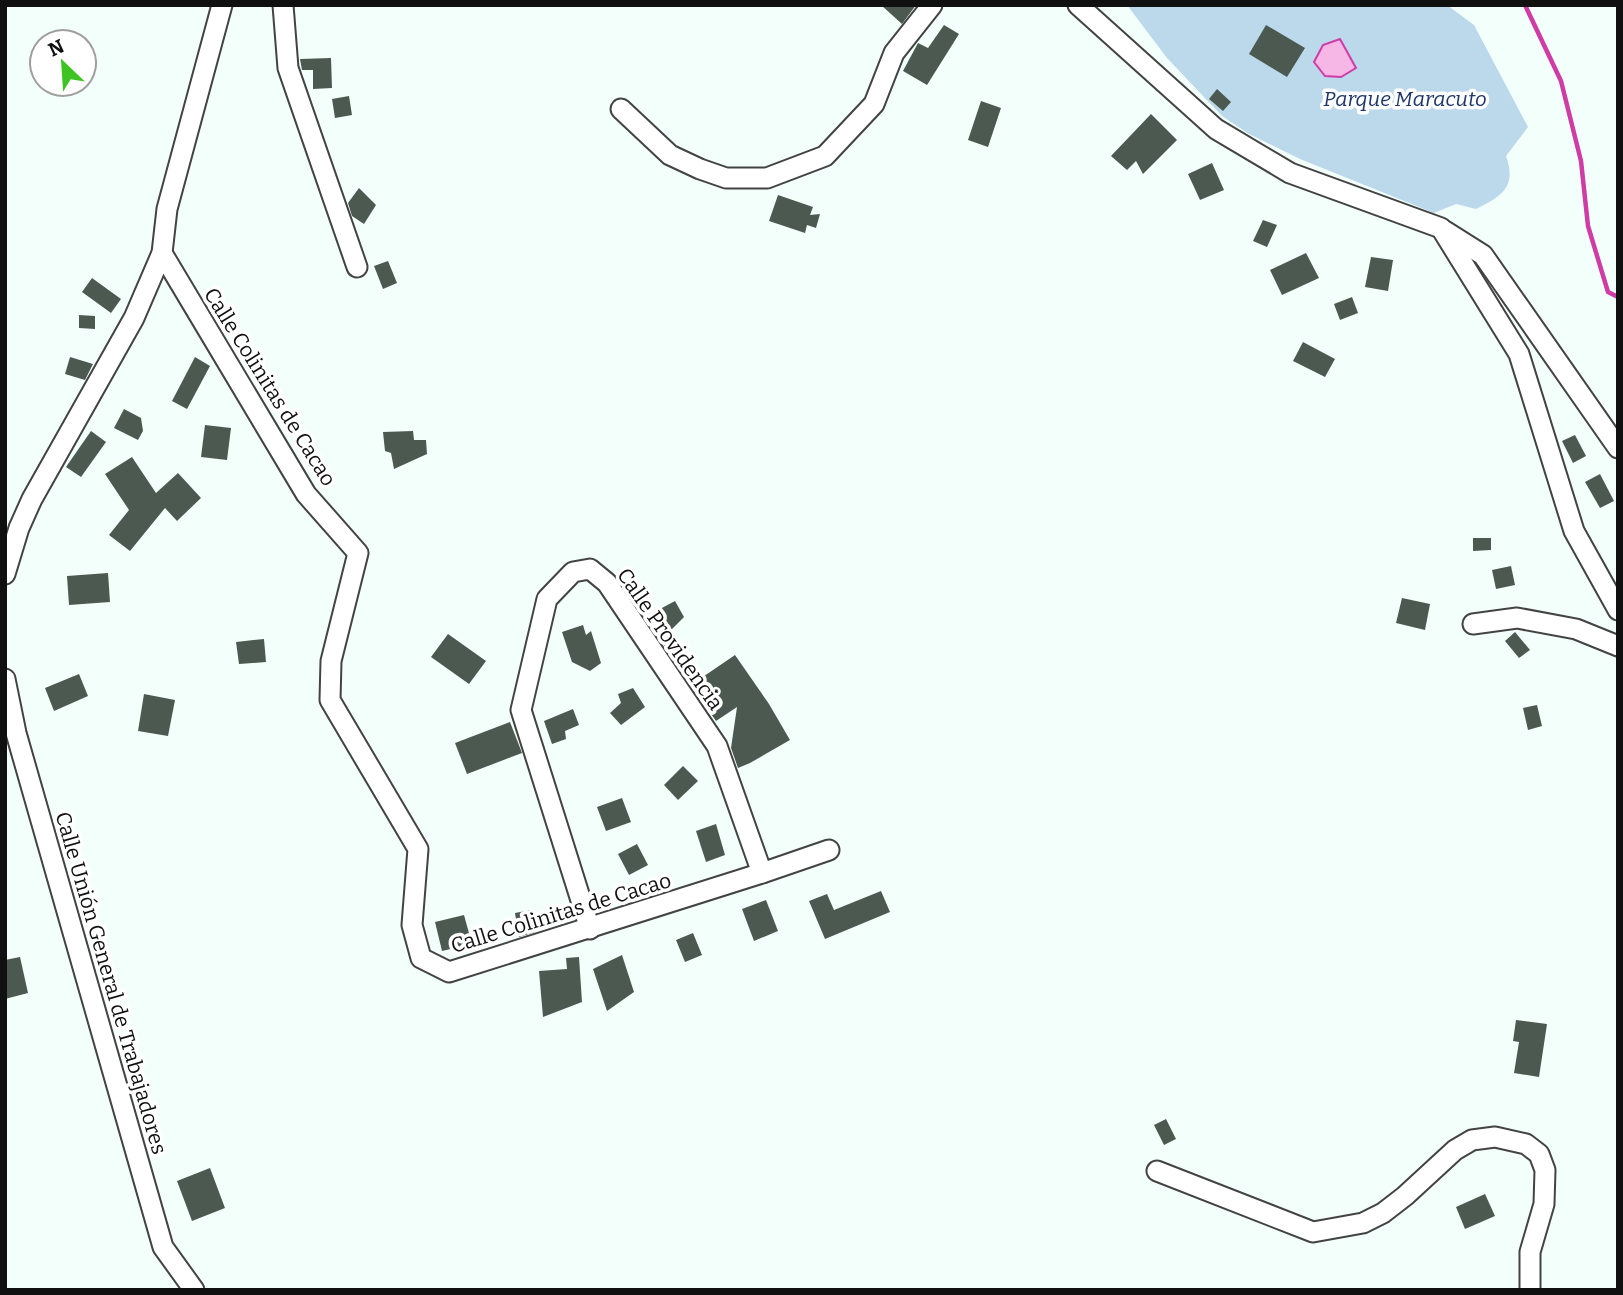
<svg xmlns="http://www.w3.org/2000/svg" width="1623" height="1295" font-family="Bitter,serif">
  <style>
    .green { fill: #bbd9eb }
    .water { fill: #f7b7e6; stroke: #d03ca5; stroke-width: 2 }
    .lines { fill: none; stroke-linecap: round; stroke-linejoin: round }
    .stream { stroke: #d03ca5; stroke-width: 4.5 }
    .building { fill: #4c5950 }
    .minor-casing { stroke: #434343; stroke-width: 23 }
    .minor { stroke: #fff; stroke-width: 19 }
    .labels { text-anchor: middle; dominant-baseline: central; stroke-width: 7; stroke-linejoin: round; paint-order: stroke }
    .park-label { font-size: 21px; font-style: italic; fill: #1e366a; stroke: #fff }
    .street-label { font-size: 21px; fill: #101010; stroke: #fff }
  </style>
  <rect width="100%" height="100%" fill="#f3fffb"/>
  <!-- green -->
  <path class="green" d="M 1127,5 L 1447,5 L 1474,25 L 1528,127 L 1506,156 C 1517,187 1502,196 1476,209 L 1456,204 L 1434,213 L 1300,159 L 1249,134 L 1222,116 L 1167,58 Z"/>
  <!-- water -->
  <path class="water" d="M 1340,39 L 1356,68 L 1341,77 L 1325,76 L 1314,62 L 1323,45 Z"/>
  <g class="lines">
    <!-- stream -->
    <path class="stream" d="M 1525,5 L 1561,81 L 1581,161 L 1588,226 L 1608,292 L 1618,297"/>
  </g>
  <!-- building -->
  <g class="building">
    <path d="M 881,5 L 916,5 L 902,24 Z"/>
    <path d="M 944,25 L 959,34 L 927,85 L 903,71 L 918,43 L 928,48 Z"/>
    <path d="M 1266,25 L 1305,48 L 1287,77 L 1249,54 Z"/>
    <path d="M 331,58 L 332,88 L 313,89 L 313,70 L 302,70 L 300,59 Z"/>
    <path d="M 1217,89 L 1231,102 L 1223,111 L 1209,99 Z"/>
    <path d="M 349,96 L 352,115 L 335,118 L 332,99 Z"/>
    <path d="M 981,101 L 1001,108 L 988,147 L 968,140 Z"/>
    <path d="M 1151,114 L 1177,140 L 1143,174 L 1136,161 L 1127,170 L 1111,156 Z"/>
    <path d="M 1212,163 L 1224,190 L 1200,200 L 1188,174 Z"/>
    <path d="M 359,188 L 376,205 L 364,224 L 352,216 L 348,203 Z"/>
    <path d="M 778,195 L 813,207 L 810,215 L 820,214 L 816,228 L 807,225 L 805,233 L 769,221 Z"/>
    <path d="M 1263,220 L 1277,225 L 1267,247 L 1253,241 Z"/>
    <path d="M 1306,253 L 1319,278 L 1282,295 L 1270,270 Z"/>
    <path d="M 1371,257 L 1393,260 L 1388,291 L 1365,287 Z"/>
    <path d="M 388,261 L 397,283 L 383,289 L 374,266 Z"/>
    <path d="M 92,278 L 121,299 L 111,313 L 82,292 Z"/>
    <path d="M 1352,297 L 1358,313 L 1340,320 L 1334,304 Z"/>
    <path d="M 79,315 L 95,316 L 95,329 L 79,328 Z"/>
    <path d="M 1303,342 L 1335,359 L 1325,377 L 1293,361 Z"/>
    <path d="M 70,357 L 93,364 L 85,380 L 65,374 Z"/>
    <path d="M 195,357 L 210,366 L 187,409 L 172,401 Z"/>
    <path d="M 124,409 L 141,418 L 143,431 L 138,440 L 114,428 Z"/>
    <path d="M 205,425 L 231,428 L 227,460 L 201,457 Z"/>
    <path d="M 91,431 L 106,442 L 81,477 L 66,467 Z"/>
    <path d="M 413,431 L 414,440 L 426,440 L 427,454 L 394,469 L 391,453 L 385,451 L 383,432 Z"/>
    <path d="M 1575,435 L 1586,456 L 1573,463 L 1562,441 Z"/>
    <path d="M 132,457 L 156,493 L 178,473 L 201,498 L 177,521 L 165,508 L 130,551 L 109,535 L 129,510 L 105,474 Z"/>
    <path d="M 1600,474 L 1614,501 L 1600,508 L 1585,482 Z"/>
    <path d="M 1473,538 L 1491,538 L 1491,550 L 1473,551 Z"/>
    <path d="M 1511,566 L 1515,585 L 1496,589 L 1492,570 Z"/>
    <path d="M 108,573 L 110,602 L 69,605 L 67,576 Z"/>
    <path d="M 1402,598 L 1430,604 L 1425,630 L 1396,623 Z"/>
    <path d="M 675,601 L 684,617 L 672,629 L 675,643 L 666,648 L 645,617 Z"/>
    <path d="M 583,625 L 586,635 L 591,631 L 601,663 L 590,671 L 572,662 L 562,632 Z"/>
    <path d="M 1515,632 L 1530,650 L 1519,658 L 1505,641 Z"/>
    <path d="M 448,634 L 486,661 L 469,684 L 431,657 Z"/>
    <path d="M 264,639 L 266,662 L 239,664 L 236,642 Z"/>
    <path d="M 735,655 L 769,704 L 790,740 L 750,763 L 738,768 L 731,748 L 737,707 L 716,721 L 691,685 Z"/>
    <path d="M 79,674 L 88,696 L 54,711 L 45,688 Z"/>
    <path d="M 633,688 L 645,707 L 621,725 L 610,713 L 621,703 L 618,694 Z"/>
    <path d="M 144,694 L 175,700 L 168,736 L 138,731 Z"/>
    <path d="M 1537,705 L 1542,726 L 1528,730 L 1523,708 Z"/>
    <path d="M 573,709 L 579,725 L 565,731 L 566,739 L 552,744 L 544,721 Z"/>
    <path d="M 510,722 L 522,753 L 467,774 L 455,743 Z"/>
    <path d="M 683,766 L 698,781 L 678,800 L 664,785 Z"/>
    <path d="M 622,798 L 631,822 L 606,831 L 597,807 Z"/>
    <path d="M 716,824 L 725,855 L 706,862 L 696,831 Z"/>
    <path d="M 637,844 L 648,865 L 629,875 L 618,854 Z"/>
    <path d="M 881,891 L 890,912 L 825,939 L 809,901 L 827,894 L 834,910 Z"/>
    <path d="M 766,900 L 778,931 L 754,941 L 742,909 Z"/>
    <path d="M 531,910 L 535,932 L 519,937 L 515,913 Z"/>
    <path d="M 464,915 L 472,944 L 442,951 L 435,922 Z"/>
    <path d="M 693,933 L 702,955 L 685,962 L 676,940 Z"/>
    <path d="M 622,955 L 634,992 L 607,1011 L 593,969 Z"/>
    <path d="M 20,957 L 28,993 L 5,999 L 5,960 Z"/>
    <path d="M 579,957 L 582,1002 L 543,1017 L 539,971 L 567,969 L 566,958 Z"/>
    <path d="M 1516,1020 L 1547,1024 L 1539,1077 L 1514,1073 L 1519,1042 L 1513,1041 Z"/>
    <path d="M 1166,1119 L 1176,1139 L 1164,1145 L 1154,1125 Z"/>
    <path d="M 210,1168 L 225,1208 L 192,1221 L 177,1181 Z"/>
    <path d="M 1485,1194 L 1495,1216 L 1465,1229 L 1456,1207 Z"/>
  </g>
  <g class="lines">
    <defs>
      <g id="minor">
        <path d="M 283,5 L 288,68 L 357,267"/>
        <path d="M 1078,5 L 1216,129 L 1290,173 L 1441,228 L 1519,354 L 1574,531 L 1618,610"/>
        <path d="M 621,109 L 670,155 L 700,169 L 726,178 L 767,178 L 825,156 L 874,104 L 894,53 L 932,5"/>
        <path d="M 1445,231 L 1483,255 L 1618,448"/>
        <path d="M 162,253 L 306,494 L 358,553 L 331,661 L 330,700 L 418,849 L 412,925 L 421,958 L 449,972 L 762,873 L 829,850"/>
        <path d="M 5,574 L 19,528 L 32,499 L 134,318 L 162,253 L 167,209 L 222,5"/>
        <path d="M 1473,624 L 1517,618 L 1576,629 L 1618,646"/>
        <path d="M 5,679 L 16,733 L 163,1247 L 194,1290"/>
        <path d="M 590,929 L 521,710 L 547,599 L 573,572 L 590,569 L 607,583 L 717,746 L 762,873"/>
        <path d="M 1157,1171 L 1313,1232 L 1363,1223 L 1383,1213 L 1405,1196 L 1455,1150 L 1472,1140 L 1495,1137 L 1526,1144 L 1539,1154 L 1545,1170 L 1544,1204 L 1530,1252 L 1530,1290"/>
      </g>
    </defs>
    <!-- minor casing -->
    <use href="#minor" class="minor-casing"/>
    <!-- minor -->
    <use href="#minor" class="minor"/>
  </g>
  <g class="labels">
    <!-- park labels -->
    <g class="park-label">
      <text x="1405" y="99">Parque Maracuto</text>
    </g>
    <!-- street labels -->
    <g class="street-label">
      <text transform="translate(270 387) rotate(58)">Calle Colinitas de Cacao</text>
      <text transform="translate(670 639) rotate(55)">Calle Providencia</text>
      <text transform="translate(561 913) rotate(-17)">Calle Colinitas de Cacao</text>
      <text transform="translate(111 983) rotate(74)">Calle Unión General de Trabajadores</text>
    </g>
  </g>
  <!-- border -->
  <rect width="1623" height="1295" fill="none" stroke="#101010" stroke-width="14"/>
  <!-- north arrow -->
  <g transform="translate(63 63) rotate(335)"><circle r="33" fill="#ffffff" stroke="#9f9f9f" stroke-width="2"/>
  <path d="M0-5L12 26L0 18L-12 26Z" fill="#3dc424"/>
  <text y="-10" font-size="19" font-weight="bold" text-anchor="middle" fill="#101010">N</text>
  </g>
</svg>
